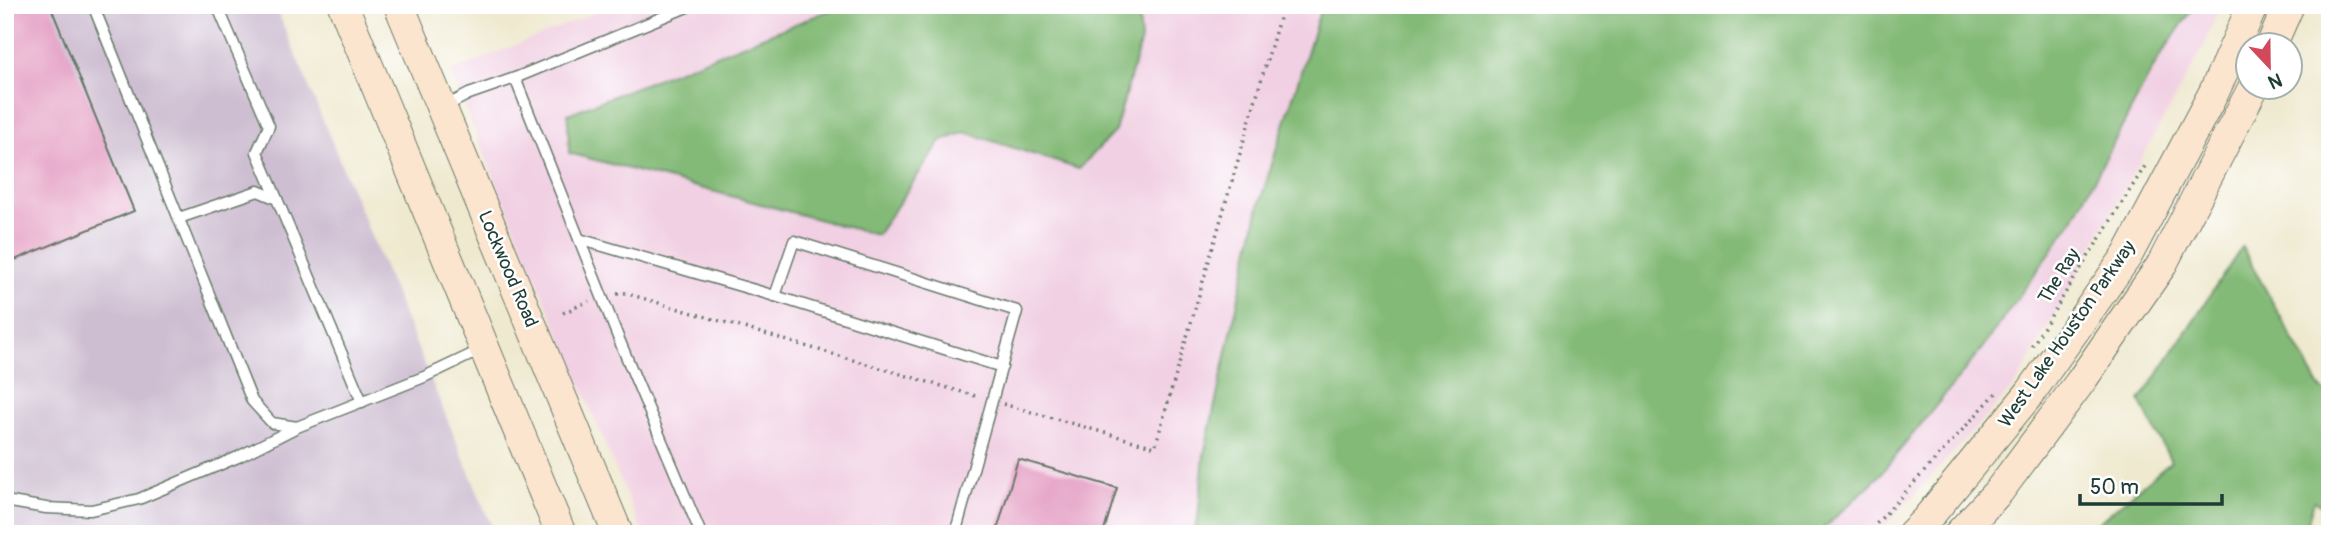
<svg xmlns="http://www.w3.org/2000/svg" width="2335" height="539" font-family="Pangolin,sans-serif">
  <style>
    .built { fill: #f1d0e3 }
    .industrial { fill: #cebed1 }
    .forest { fill: #83ba77; stroke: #517c56; stroke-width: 2 }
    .building { fill: #e39ac1 }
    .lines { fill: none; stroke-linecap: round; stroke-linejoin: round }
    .lane-casing { stroke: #68796a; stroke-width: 13 }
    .secondary-casing { stroke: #68796a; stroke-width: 32 }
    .path { stroke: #68796a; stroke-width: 3.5; stroke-dasharray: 2 5; stroke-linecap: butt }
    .lane { stroke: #fff; stroke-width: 10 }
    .secondary { stroke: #fce5cf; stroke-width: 30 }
    .labels { text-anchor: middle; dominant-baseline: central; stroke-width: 5; stroke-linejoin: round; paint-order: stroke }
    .street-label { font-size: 19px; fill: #1f3d34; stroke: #fff }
  </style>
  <rect width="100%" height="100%" fill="#fff"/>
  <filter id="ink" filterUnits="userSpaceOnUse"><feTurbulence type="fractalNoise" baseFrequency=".0143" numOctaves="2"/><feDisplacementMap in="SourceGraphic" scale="14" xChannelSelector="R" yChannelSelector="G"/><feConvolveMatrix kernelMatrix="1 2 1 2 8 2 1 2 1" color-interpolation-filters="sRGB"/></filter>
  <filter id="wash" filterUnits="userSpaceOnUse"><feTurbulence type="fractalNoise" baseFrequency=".00686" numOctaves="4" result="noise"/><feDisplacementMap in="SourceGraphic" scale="28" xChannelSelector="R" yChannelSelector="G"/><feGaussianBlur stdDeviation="1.57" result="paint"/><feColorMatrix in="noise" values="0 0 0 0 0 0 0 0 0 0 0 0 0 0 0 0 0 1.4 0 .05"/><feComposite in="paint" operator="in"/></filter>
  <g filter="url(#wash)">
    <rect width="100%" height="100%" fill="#efe9cf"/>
    <!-- built -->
    <path class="built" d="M 614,5 L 2220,5 L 2203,48 L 2016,384 L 1878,534 L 643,534 L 450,72 Z"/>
    <!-- industrial -->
    <path class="industrial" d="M 5,5 L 275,5 L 495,534 L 5,534 Z"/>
    <!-- forest -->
    <g class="forest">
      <path d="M 843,5 L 1138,5 L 1141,40 L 1115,131 L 1079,169 L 965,132 L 941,141 L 877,235 L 569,153 L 568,114 Z"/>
      <path d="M 1322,5 L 2195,5 L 2157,61 L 2071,223 L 1978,354 L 1878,477 L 1818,534 L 1193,534 L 1198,518 L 1204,455 L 1260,202 Z"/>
      <path d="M 2242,247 L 2320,388 L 2330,395 L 2330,512 L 2314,501 L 2304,534 L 2085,534 L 2171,461 L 2140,401 Z"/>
    </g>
    <g id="blocks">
      <!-- building -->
      <g class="building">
        <path d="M 5,5 L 50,5 L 134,211 L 5,264 Z"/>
        <path d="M 1018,459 L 1117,488 L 1103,534 L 996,534 Z"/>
      </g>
    </g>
  </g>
  <g filter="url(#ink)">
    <use href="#blocks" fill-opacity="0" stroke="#68796a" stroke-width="2"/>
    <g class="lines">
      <defs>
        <g id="lane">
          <path d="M 93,5 L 252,401 L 272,423 L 297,427 L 424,377 L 483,349"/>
          <path d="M 217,5 L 269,126 L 257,152 L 277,199"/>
          <path d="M 515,78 L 692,5"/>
          <path d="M 442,108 L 469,94 L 515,78 L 618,337 L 701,534"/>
          <path d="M 179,218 L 258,191 L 277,199 L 362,402"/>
          <path d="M 579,239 L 775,296 L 1002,367"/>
          <path d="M 775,296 L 794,241 L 1017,311 L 955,534"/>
          <path d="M 5,501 L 46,508 L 91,510 L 139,499 L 238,457 L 297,427"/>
        </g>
        <g id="secondary">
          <path d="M 343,5 L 561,534"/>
          <path d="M 399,5 L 618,534"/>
          <path d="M 2271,46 L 2289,5"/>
          <path d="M 1912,534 L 1926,520 L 2030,393 L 2127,256 L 2214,92 L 2253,5"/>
          <path d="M 1959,534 L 1999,491 L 2081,381 L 2161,266 L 2253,88"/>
        </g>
      </defs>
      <!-- lane casing -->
      <use href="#lane" class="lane-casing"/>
      <!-- secondary casing -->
      <use href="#secondary" class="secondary-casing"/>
      <!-- path -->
      <g class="path">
        <path d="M 617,294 L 625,293 L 979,397"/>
        <path d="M 563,313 L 589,301"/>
        <path d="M 2032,346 L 2147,163"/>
        <path d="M 1003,404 L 1155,447 L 1283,5"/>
        <path d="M 1867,534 L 1998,391"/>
      </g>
      <!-- lane -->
      <use href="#lane" class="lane"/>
      <!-- secondary -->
      <use href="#secondary" class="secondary"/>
    </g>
  </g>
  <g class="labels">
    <!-- street labels -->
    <g class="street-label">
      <text transform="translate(508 269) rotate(67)">Lockwood Road</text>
      <text transform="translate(2059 276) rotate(-58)">The Ray</text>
      <text transform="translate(2067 334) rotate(-55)">West Lake Houston Parkway</text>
    </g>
  </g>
  <!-- margin -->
  <rect width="2335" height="539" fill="none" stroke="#fff" stroke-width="28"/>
  <!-- north arrow -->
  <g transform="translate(2269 66) rotate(158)"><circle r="33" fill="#ffffff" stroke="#a5b1ae" stroke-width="2"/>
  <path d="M0-5L12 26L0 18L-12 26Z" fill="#d1495b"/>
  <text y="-10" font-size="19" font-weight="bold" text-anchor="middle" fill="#1f3d34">N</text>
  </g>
  <!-- scale -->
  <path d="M2080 494v10h142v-10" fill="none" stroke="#1f3d34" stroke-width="3.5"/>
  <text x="2090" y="494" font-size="21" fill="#1f3d34" stroke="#ffffff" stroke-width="5" paint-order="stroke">50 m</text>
</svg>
